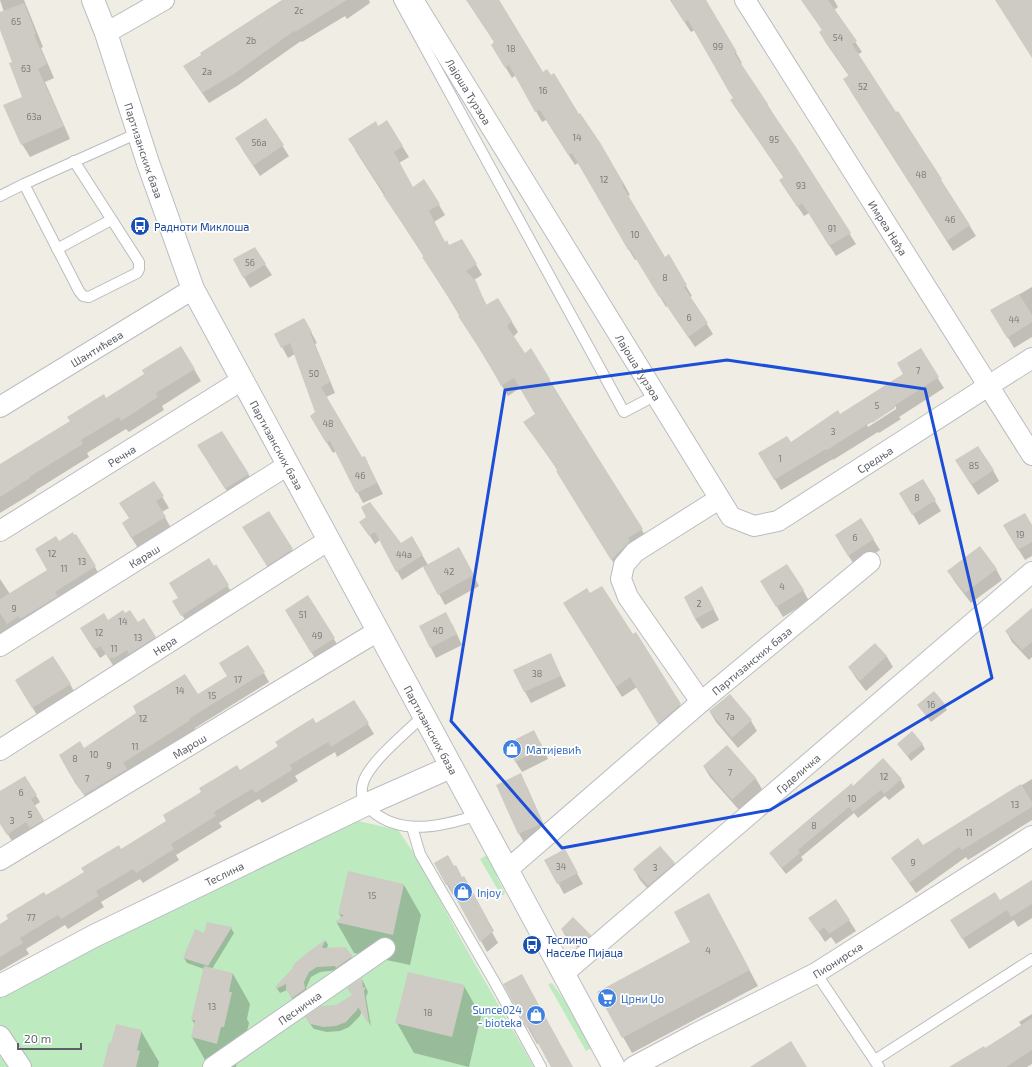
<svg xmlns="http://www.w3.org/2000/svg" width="1032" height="1067" font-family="'Exo 2',sans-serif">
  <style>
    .green { fill: #beeac0 }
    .shadow { fill: #0003; fill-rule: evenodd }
    .building { fill: #cdcbc3 }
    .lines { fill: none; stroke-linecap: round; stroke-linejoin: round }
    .lane-casing { stroke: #b9bcc1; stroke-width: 12 }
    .street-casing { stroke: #b9bcc1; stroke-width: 22 }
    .secondary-casing { stroke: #b9bdc3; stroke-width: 24 }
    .lane { stroke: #fff; stroke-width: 10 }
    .street { stroke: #fff; stroke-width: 20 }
    .secondary { stroke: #fff; stroke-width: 22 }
    .marked { fill: none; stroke: #1d4ed8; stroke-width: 3; stroke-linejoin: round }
    .labels { text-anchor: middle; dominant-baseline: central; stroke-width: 3.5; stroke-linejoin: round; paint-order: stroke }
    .number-label { font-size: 9px; fill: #787b7d }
    .street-label { font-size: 11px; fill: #5c6066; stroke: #fff }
    .transit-label { font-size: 11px; fill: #164399; stroke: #fff; text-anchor: start }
    .shop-label { font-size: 11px; fill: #366cbe; stroke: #fff; text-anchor: start }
  </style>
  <rect width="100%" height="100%" fill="#f0eee4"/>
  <!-- green -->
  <g class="green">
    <path d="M 354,820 L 398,830 L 420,862 L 458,934 L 534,1067 L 0,1067 L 0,993 Z"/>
    <path d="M 487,855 L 498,874 L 497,877 L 505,893 L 504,895 L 501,895 L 480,859 Z"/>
    <path d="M 552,983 L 580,1022 L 593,1047 L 586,1051 L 548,984 Z"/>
  </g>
  <!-- shadow -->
  <g class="shadow">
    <path d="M 0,0 L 24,0 L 43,47 L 41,48 L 54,78 L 45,82 L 70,139 L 30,157 L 22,144 L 23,98 L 14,63 L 0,27 L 0,13 L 4,12 Z"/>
    <path d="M 285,0 L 369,0 L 370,3 L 347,19 L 345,16 L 302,42 L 301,41 L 237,86 L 209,103 L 191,77 L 202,55 Z"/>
    <path d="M 467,0 L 499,0 L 543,73 L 578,115 L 624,184 L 630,195 L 627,196 L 664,258 L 668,256 L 692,296 L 690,297 L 713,334 L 695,347 L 667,306 L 666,307 L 637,259 L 635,260 L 578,163 L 575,165 L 546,120 L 542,122 L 516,75 L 512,78 L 498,55 L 495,43 Z"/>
    <path d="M 670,0 L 705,0 L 742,63 L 740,64 L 767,104 L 856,244 L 836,256 L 809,213 L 804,216 L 787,191 L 784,178 L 738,111 L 734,99 L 695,30 L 691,32 Z"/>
    <path d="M 803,0 L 834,0 L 838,7 L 834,10 L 862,52 L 857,55 L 895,114 L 924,153 L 976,236 L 953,251 L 850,90 L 849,76 L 826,43 L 820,33 L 823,31 Z"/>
    <path d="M 265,119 L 289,156 L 260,176 L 242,149 Z"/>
    <path d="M 387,122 L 409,157 L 399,163 L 413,188 L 424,180 L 445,215 L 434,222 L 445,243 L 449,247 L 462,240 L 482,275 L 474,280 L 487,306 L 498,299 L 518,332 L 513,337 L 525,354 L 531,350 L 648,540 L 618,570 L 563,482 L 558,471 L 525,422 L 536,414 L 520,388 L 508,396 L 424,257 L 355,150 L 378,127 Z"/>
    <path d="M 255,249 L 272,275 L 250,288 L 234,260 Z"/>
    <path d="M 1032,287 L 1032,337 L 1014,348 L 992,310 Z"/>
    <path d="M 310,330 L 317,343 L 315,344 L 335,393 L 326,397 L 362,458 L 370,468 L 383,494 L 363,503 L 336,451 L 333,453 L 311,416 L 316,413 L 295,354 L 288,358 L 275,334 Z"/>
    <path d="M 920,350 L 944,388 L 899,417 L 901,419 L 879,433 L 878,432 L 833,460 L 833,459 L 781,490 L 759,453 L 790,443 L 840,415 L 904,374 ZM 896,406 L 896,409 L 868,427 L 867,425 Z"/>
    <path d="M 194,369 L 201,381 L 162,406 L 164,410 L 129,432 L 126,429 L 87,453 L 89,457 L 36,490 L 36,491 L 0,513 L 0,466 L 145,375 Z"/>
    <path d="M 205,456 L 248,474 L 254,485 L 232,499 Z"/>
    <path d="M 962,470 L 993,470 L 999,481 L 978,495 Z"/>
    <path d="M 922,480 L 941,511 L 919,525 L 901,493 Z"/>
    <path d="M 154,483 L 169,508 L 162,512 L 171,528 L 138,548 L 129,534 L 130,519 Z"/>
    <path d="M 269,512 L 298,560 L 273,576 L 250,538 Z"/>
    <path d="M 861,520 L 880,550 L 855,566 L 842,546 Z"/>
    <path d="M 361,522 L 400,545 L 412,538 L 428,565 L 465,559 L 479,586 L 445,605 L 424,566 L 402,580 L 380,540 L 375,544 Z"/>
    <path d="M 1004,526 L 1032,527 L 1032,556 L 1025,560 Z"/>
    <path d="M 59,542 L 95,567 L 100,576 L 0,637 L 0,579 L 10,594 L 48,570 Z"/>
    <path d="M 215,566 L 234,596 L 188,625 L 174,601 L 179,598 Z"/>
    <path d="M 996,569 L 1002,580 L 971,603 L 955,582 L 948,571 Z"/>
    <path d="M 803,590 L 809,601 L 783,617 L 768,592 Z"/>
    <path d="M 308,597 L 340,649 L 318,663 L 292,621 Z"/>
    <path d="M 708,598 L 719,620 L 702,629 L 695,619 Z"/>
    <path d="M 570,613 L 680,705 L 686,715 L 665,734 L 637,687 L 622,697 Z"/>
    <path d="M 1032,618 L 1032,657 L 1029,660 L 1012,642 L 1006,631 Z"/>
    <path d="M 108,621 L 138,624 L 155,637 L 160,646 L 114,667 L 106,654 L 100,658 L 87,637 Z"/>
    <path d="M 452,624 L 462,645 L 436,658 L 420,626 Z"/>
    <path d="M 875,644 L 887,657 L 893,667 L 866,691 L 856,678 L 849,667 Z"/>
    <path d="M 550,654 L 566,686 L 531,703 L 514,671 Z"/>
    <path d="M 264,673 L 269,682 L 195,728 L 194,731 L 91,804 L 75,783 L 60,755 L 83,749 Z"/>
    <path d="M 70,684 L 76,695 L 39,718 L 22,691 Z"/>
    <path d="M 934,692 L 947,710 L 931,722 L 918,705 Z"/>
    <path d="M 729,696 L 751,721 L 757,731 L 738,748 L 716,722 L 710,712 Z"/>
    <path d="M 354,701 L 374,734 L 337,757 L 335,752 L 295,776 L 298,781 L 262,803 L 259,799 L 219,823 L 222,827 L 176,855 L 179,860 L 143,883 L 140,879 L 101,902 L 104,907 L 68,929 L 65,925 L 26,949 L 29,954 L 0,971 L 0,925 L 167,821 L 240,771 Z"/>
    <path d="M 540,742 L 548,759 L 522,772 L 515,761 Z"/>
    <path d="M 898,744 L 922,744 L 925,749 L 911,761 Z"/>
    <path d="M 727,746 L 756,779 L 762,789 L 739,810 L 710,777 L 704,767 Z"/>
    <path d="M 520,775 L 526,785 L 548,834 L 525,844 L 519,834 Z"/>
    <path d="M 25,777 L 40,802 L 34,806 L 47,827 L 35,834 L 31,829 L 12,841 L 0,822 L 0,792 Z"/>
    <path d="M 1032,779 L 1032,820 L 968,860 L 966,857 L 916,893 L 892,859 L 923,846 Z"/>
    <path d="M 901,780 L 905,787 L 889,800 L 885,796 L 858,818 L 854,813 L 801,857 L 803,860 L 786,874 L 775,860 L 771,853 L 853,787 Z"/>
    <path d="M 564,850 L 583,884 L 564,894 L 546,861 Z"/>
    <path d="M 435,864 L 454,867 L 462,878 L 463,878 L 494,931 L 492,932 L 498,943 L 487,952 L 455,894 L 453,895 Z"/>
    <path d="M 674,864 L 680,874 L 654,896 L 640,880 L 634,869 Z"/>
    <path d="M 1032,881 L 1032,918 L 1018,927 L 1014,920 L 969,949 L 958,931 Z"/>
    <path d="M 404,885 L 421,915 L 410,965 L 354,953 L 337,923 L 342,918 L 339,914 Z"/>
    <path d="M 709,895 L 758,986 L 632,1053 L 623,1037 L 692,943 Z"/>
    <path d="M 836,900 L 856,931 L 836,944 L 831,937 L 825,942 L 816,928 Z"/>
    <path d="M 208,923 L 231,928 L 234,933 L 212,969 L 233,974 L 250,1004 L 247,1019 L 249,1023 L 241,1057 L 238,1056 L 236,1067 L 209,1067 L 192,1037 L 195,1025 L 192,1020 L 204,969 L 187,963 L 184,958 L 204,934 Z"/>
    <path d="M 562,930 L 590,935 L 593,940 L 581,951 L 565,935 Z"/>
    <path d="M 326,941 L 328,945 L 327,948 L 344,948 L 355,962 L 339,970 L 320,972 L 311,977 L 306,988 L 308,994 L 295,1003 L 287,990 L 280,993 L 276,987 L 307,954 Z"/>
    <path d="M 362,979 L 368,992 L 366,997 L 371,1026 L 362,1010 L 360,1016 L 349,1027 L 340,1031 L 327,1032 L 314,1029 L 309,1023 L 353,995 Z"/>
    <path d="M 504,984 L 572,1067 L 552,1067 L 539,1043 L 537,1044 L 528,1028 Z"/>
    <path d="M 464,986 L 481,1016 L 469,1067 L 414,1053 L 397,1023 Z"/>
    <path d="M 1032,1014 L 1032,1064 L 1027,1067 L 958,1067 L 1022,1026 L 1019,1022 Z"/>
    <path d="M 141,1031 L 159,1062 L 158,1067 L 104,1067 L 112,1044 Z"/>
  </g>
  <!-- building -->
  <g class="building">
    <path d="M 282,0 L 347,0 L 295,32 L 294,31 L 231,76 L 202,93 L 183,66 L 201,55 L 200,53 Z"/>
    <path d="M 466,0 L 499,0 L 543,72 L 547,69 L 551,75 L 554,73 L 579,114 L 580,113 L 601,144 L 624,184 L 622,185 L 665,257 L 669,254 L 687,285 L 684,287 L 708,323 L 688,337 L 660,296 L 659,297 L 630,249 L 628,250 L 572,153 L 568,155 L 540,110 L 535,112 L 509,65 L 505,68 L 491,45 L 494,42 Z"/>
    <path d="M 670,0 L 706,0 L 737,52 L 734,53 L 768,104 L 767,105 L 794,144 L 851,233 L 829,246 L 802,203 L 797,207 L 779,180 L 784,177 L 730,100 L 733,98 L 729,92 L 688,20 L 684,22 Z"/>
    <path d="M 801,0 L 828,0 L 857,41 L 852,44 L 896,112 L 898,111 L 925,153 L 942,179 L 941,180 L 970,225 L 947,241 L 843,79 L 849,75 L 819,32 L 822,30 Z"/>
    <path d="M 995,0 L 1032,0 L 1032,58 Z"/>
    <path d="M 24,3 L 36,34 L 34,35 L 47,64 L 38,69 L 64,126 L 21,145 L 3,105 L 22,97 L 9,63 L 12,62 L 0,30 L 0,12 Z"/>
    <path d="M 266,118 L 284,145 L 253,166 L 235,138 Z"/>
    <path d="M 387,120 L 403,146 L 394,152 L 413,187 L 424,179 L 440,204 L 429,211 L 445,242 L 447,240 L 449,245 L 462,239 L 477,264 L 466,271 L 476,281 L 486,305 L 498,298 L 512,321 L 507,326 L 525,353 L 531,348 L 550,379 L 549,380 L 643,529 L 628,538 L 630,541 L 611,560 L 556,471 L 558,470 L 523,422 L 535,414 L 514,378 L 501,386 L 488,362 L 458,316 L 460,315 L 422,257 L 424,256 L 383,195 L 385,194 L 348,139 L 376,121 L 378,126 Z"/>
    <path d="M 255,247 L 266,264 L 243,278 L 233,259 Z"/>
    <path d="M 1019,294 L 1032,315 L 1032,322 L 1007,338 L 990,310 Z"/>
    <path d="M 304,318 L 312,332 L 310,333 L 330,382 L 321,387 L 362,457 L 365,456 L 377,483 L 356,493 L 330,441 L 326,443 L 310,416 L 315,412 L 290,343 L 281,348 L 274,334 Z"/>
    <path d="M 181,346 L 195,369 L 156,393 L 158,397 L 121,421 L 119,417 L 81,440 L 83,444 L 29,477 L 30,478 L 0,497 L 0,464 L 70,421 L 67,417 L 104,394 L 106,398 L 144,374 L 142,370 Z"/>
    <path d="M 921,348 L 939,377 L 894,406 L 895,408 L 872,423 L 871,422 L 827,450 L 826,449 L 774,480 L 758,453 L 787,436 L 791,442 L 838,410 L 840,414 L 903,374 L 897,363 Z"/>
    <path d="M 222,431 L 249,474 L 225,489 L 197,445 Z"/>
    <path d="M 978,446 L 994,470 L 971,485 L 955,460 Z"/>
    <path d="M 923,479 L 936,500 L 912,515 L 899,493 Z"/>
    <path d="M 154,481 L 164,496 L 156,501 L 166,517 L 131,538 L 122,523 L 129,518 L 119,503 Z"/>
    <path d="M 370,502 L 401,543 L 412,536 L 423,555 L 396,572 L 375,532 L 369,536 L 359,522 L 366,517 L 361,507 Z"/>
    <path d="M 269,511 L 293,549 L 267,566 L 242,527 Z"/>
    <path d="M 1025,513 L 1032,525 L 1032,542 L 1018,550 L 1003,525 Z"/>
    <path d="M 861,518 L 874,539 L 848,556 L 835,535 Z"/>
    <path d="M 73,532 L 74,535 L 76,534 L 96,566 L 55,592 L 58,596 L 20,619 L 19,616 L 7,624 L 0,613 L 0,599 L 47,570 L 35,549 L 56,536 L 59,541 Z"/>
    <path d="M 980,546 L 997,569 L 965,593 L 947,571 Z"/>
    <path d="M 459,547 L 474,575 L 438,595 L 423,567 Z"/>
    <path d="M 209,558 L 214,566 L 216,564 L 229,585 L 181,616 L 172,601 L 178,598 L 169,583 Z"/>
    <path d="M 787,564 L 804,590 L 776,607 L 760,581 Z"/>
    <path d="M 602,586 L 633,634 L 636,632 L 681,704 L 658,724 L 630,677 L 616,687 L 563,603 L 587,588 L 590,593 Z"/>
    <path d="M 702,586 L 714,609 L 695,619 L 684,597 Z"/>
    <path d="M 308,595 L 335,638 L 311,653 L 285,610 Z"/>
    <path d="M 1032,608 L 1032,642 L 1022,650 L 1005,631 Z"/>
    <path d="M 123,610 L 125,613 L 130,610 L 138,622 L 144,618 L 156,637 L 129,654 L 127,650 L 113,659 L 112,657 L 109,659 L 100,646 L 94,650 L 80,628 L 104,613 L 108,620 Z"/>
    <path d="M 446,612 L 457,634 L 430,648 L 419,626 Z"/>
    <path d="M 875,643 L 887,656 L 860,681 L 848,667 Z"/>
    <path d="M 248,645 L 265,672 L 190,718 L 189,721 L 123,763 L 127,769 L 84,795 L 69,773 L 59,755 L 80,741 L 84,748 L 136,713 L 133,706 L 185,674 L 198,694 L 227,676 L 219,663 Z"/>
    <path d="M 551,653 L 561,676 L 524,692 L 513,670 Z"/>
    <path d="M 53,656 L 71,684 L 32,708 L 15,680 Z"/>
    <path d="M 934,691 L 945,704 L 928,718 L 917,705 Z"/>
    <path d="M 730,694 L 752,720 L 732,738 L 709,711 Z"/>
    <path d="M 354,700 L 369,723 L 331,747 L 328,742 L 290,765 L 292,770 L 255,793 L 252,789 L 214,812 L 216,816 L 171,844 L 174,849 L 136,873 L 133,869 L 96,891 L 99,896 L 61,919 L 58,915 L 20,938 L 23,943 L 0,957 L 0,924 L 8,919 L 6,915 L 44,892 L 46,895 L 84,872 L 81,868 L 119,845 L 121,849 L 166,821 L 163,815 L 201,792 L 199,788 L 211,781 L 237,765 L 240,770 L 278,746 L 275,742 L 300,726 L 313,718 L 316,723 Z"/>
    <path d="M 534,730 L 543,748 L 515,762 L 506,744 Z"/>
    <path d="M 912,731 L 923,744 L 907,756 L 897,744 Z"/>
    <path d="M 727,745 L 756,778 L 732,800 L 703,766 Z"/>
    <path d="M 883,758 L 902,779 L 884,794 L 881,790 L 853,812 L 849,807 L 798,850 L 800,853 L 782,868 L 769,853 L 852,783 L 853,786 Z"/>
    <path d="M 521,773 L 543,823 L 518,834 L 496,785 Z"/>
    <path d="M 25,776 L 37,795 L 31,799 L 44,820 L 30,828 L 26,822 L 7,835 L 0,824 L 0,791 Z"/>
    <path d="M 1021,784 L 1032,802 L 1032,807 L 962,850 L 959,847 L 909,883 L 891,858 L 918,838 L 923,845 Z"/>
    <path d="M 660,846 L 675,863 L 648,886 L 633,869 Z"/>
    <path d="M 565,849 L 578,873 L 557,884 L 544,860 Z"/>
    <path d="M 448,855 L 454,866 L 456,865 L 462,877 L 464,876 L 488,920 L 487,921 L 493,931 L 480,942 L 448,884 L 446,885 L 434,863 Z"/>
    <path d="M 348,871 L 404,884 L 393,935 L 335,922 L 344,915 L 338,914 Z"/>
    <path d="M 1032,880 L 1032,904 L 1011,917 L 1007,910 L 962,939 L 950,920 L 995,892 L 1000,900 Z"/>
    <path d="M 709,893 L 750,970 L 622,1038 L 597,992 L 690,942 L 674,912 Z"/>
    <path d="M 836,899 L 850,920 L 829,934 L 824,927 L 818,932 L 808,918 Z"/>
    <path d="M 573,917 L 591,935 L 578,946 L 561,929 Z"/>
    <path d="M 207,922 L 232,927 L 208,966 L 183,958 L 195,929 L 204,933 Z"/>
    <path d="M 326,939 L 322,948 L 345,947 L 353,956 L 336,968 L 335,966 L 317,967 L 309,972 L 304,982 L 305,989 L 292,998 L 286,990 L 286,984 L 276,989 L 275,987 L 292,969 L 294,964 L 307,953 Z"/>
    <path d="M 204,966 L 233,973 L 229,992 L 232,992 L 224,1027 L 221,1027 L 217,1044 L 191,1037 L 195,1020 L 191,1020 Z"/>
    <path d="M 408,972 L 465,985 L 452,1037 L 395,1023 Z"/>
    <path d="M 522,974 L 540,1007 L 573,1067 L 551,1067 L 529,1027 L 527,1028 L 503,984 Z"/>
    <path d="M 362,978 L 363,988 L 366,986 L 364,991 L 369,1022 L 368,1023 L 358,1007 L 357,1010 L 346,1022 L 336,1026 L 323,1027 L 311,1024 L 312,1027 L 305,1017 L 321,1006 L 336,1005 L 352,995 L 347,988 Z"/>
    <path d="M 1032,1018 L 1032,1050 L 1006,1067 L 949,1067 L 984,1046 L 985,1048 Z"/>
    <path d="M 116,1024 L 142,1030 L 137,1050 L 140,1051 L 136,1067 L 103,1067 L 109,1042 L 111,1043 Z"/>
    <path d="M 791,1041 L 807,1067 L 750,1067 Z"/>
  </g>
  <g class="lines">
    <defs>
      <g id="lane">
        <path d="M 399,0 L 624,412 L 656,395"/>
        <path d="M 24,184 L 79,291 L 83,296 L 89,297 L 137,273 L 139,269 L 139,262 L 74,161"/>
        <path d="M 0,196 L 24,184 L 138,133"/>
        <path d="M 57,249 L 111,220"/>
        <path d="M 424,715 C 408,731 369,762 363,783 C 360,793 363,803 371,810 C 401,837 443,826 478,815"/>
        <path d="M 412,827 L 420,854 L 494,981 L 541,1067"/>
        <path d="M 816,973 L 879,1067"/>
        <path d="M 875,1060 L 1032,959"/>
      </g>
      <g id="street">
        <path id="s1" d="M 413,0 L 731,517 L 754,526 L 778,521 L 1032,358"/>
        <path id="s2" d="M 745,0 L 1032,455"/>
        <path d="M 106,33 L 164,0"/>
        <path id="s3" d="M 0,407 L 193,289"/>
        <path id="s4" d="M 0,531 L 242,380"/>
        <path id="s5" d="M 0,646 L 288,465"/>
        <path d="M 701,702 L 628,597 L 621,579 L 624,565 L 635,552 L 719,499"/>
        <path id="s6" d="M 0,750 L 329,540"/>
        <path id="s7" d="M 0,860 L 378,631"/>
        <path id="s8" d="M 507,870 L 701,702 L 870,562"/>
        <path id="s9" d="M 563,974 L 1032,572"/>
        <path d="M 0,1036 L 21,1067"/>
        <path id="s10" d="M 213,1067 L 385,948"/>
        <path id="s11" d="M 633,1067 L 695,1034 L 816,973 L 1032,836"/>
      </g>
      <g id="secondary">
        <path id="s12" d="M 93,0 L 106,33 L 148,163 L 193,289 L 614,1067"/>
        <path id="s13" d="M 0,986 L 94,936 L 365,805 L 451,767"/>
      </g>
    </defs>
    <!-- lane casing -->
    <use href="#lane" class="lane-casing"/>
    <!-- street casing -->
    <use href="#street" class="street-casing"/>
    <!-- secondary casing -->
    <use href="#secondary" class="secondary-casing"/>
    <!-- lane -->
    <use href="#lane" class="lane"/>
    <!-- street -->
    <use href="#street" class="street"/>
    <!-- secondary -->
    <use href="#secondary" class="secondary"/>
  </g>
  <!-- marked area -->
  <path class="marked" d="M 727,360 L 925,389 L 992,678 L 770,810 L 562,848 L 451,721 L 505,390 Z"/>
  <!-- icons -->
  <defs>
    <symbol id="bus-disc" viewBox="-11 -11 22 22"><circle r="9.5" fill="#1a4fb4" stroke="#fff"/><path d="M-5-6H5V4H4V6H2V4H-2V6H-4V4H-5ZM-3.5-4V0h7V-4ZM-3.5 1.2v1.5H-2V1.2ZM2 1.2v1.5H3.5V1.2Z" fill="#fff"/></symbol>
    <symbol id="shop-disc" viewBox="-11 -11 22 22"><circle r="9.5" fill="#3f7fe0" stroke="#fff"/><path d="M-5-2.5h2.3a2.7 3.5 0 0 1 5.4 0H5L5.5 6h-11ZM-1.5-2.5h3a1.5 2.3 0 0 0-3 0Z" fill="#fff"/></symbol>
    <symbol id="supermarket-disc" viewBox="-11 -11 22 22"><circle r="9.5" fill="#3f7fe0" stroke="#fff"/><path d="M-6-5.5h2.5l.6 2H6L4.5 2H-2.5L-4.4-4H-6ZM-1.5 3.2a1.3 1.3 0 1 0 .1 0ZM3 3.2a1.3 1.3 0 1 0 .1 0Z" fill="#fff"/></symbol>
  </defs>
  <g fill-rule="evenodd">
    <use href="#bus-disc" x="129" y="215" width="22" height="22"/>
    <use href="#shop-disc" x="501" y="738" width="22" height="22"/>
    <use href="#shop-disc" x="452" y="881" width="22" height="22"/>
    <use href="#bus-disc" x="521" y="934" width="22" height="22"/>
    <use href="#supermarket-disc" x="596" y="987" width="22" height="22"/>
    <use href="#shop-disc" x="525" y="1004" width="22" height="22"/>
  </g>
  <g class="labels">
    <!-- number labels -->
    <g class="number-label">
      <text x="299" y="10">2c</text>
      <text x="16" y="21">65</text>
      <text x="838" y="37">54</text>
      <text x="251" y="40">2b</text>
      <text x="718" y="46">99</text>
      <text x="511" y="48">18</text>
      <text x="26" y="68">63</text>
      <text x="207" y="71">2a</text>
      <text x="863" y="86">52</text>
      <text x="543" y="90">16</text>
      <text x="34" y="116">63a</text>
      <text x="577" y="137">14</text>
      <text x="774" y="139">95</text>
      <text x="259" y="142">56a</text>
      <text x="921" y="174">48</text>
      <text x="604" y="179">12</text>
      <text x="801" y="185">93</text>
      <text x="950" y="219">46</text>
      <text x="832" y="228">91</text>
      <text x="635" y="234">10</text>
      <text x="250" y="262">56</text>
      <text x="665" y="277">8</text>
      <text x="689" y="317">6</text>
      <text x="1014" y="319">44</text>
      <text x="918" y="370">7</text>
      <text x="314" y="373">50</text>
      <text x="877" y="405">5</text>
      <text x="328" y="423">48</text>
      <text x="833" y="431">3</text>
      <text x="780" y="458">1</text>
      <text x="974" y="465">85</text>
      <text x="360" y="475">46</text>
      <text x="917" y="497">8</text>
      <text x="1020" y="534">19</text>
      <text x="855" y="537">6</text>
      <text x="52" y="553">12</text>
      <text x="404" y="554">44a</text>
      <text x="82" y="561">13</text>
      <text x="64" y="568">11</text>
      <text x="449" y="571">42</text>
      <text x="782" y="586">4</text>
      <text x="699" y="603">2</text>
      <text x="14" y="608">9</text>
      <text x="303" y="614">51</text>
      <text x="123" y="621">14</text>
      <text x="438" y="630">40</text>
      <text x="99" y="632">12</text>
      <text x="317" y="635">49</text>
      <text x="138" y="637">13</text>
      <text x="114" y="648">11</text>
      <text x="537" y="673">38</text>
      <text x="238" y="679">17</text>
      <text x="180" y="690">14</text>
      <text x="212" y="695">15</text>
      <text x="931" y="704">16</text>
      <text x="730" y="716">7a</text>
      <text x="143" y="718">12</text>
      <text x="135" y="746">11</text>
      <text x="94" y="754">10</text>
      <text x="75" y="758">8</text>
      <text x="109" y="765">9</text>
      <text x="730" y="772">7</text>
      <text x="884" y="776">12</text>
      <text x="87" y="778">7</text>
      <text x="21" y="792">6</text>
      <text x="852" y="798">10</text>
      <text x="1015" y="804">13</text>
      <text x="30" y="814">5</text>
      <text x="12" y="820">3</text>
      <text x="814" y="825">8</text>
      <text x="969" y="832">11</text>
      <text x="913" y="862">9</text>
      <text x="561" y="866">34</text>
      <text x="655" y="867">3</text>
      <text x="372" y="895">15</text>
      <text x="31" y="917">77</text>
      <text x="708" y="950">4</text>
      <text x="212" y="1006">13</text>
      <text x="428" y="1012">18</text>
    </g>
    <!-- street labels -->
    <g class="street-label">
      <text stroke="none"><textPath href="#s1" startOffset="107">Лајоша Турзоа</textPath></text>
      <text stroke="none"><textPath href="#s12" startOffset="159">Партизанских база</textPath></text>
      <text stroke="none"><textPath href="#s2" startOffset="269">Имреа Нађа</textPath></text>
      <text stroke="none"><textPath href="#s3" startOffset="113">Шантићева</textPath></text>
      <text stroke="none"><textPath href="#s1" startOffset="431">Лајоша Турзоа</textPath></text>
      <text stroke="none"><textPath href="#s12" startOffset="483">Партизанских база</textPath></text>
      <text stroke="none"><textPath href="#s4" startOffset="143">Речна</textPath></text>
      <text stroke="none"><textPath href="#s1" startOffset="771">Средња</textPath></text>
      <text stroke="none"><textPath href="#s5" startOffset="170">Караш</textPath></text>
      <text stroke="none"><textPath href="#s6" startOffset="195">Нера</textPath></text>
      <text stroke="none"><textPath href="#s8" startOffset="322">Партизанских база</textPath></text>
      <text stroke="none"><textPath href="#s12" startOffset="807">Партизанских база</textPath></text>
      <text stroke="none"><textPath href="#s7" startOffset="221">Марош</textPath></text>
      <text stroke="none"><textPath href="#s9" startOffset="309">Грделичка</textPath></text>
      <text stroke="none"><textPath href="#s13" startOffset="251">Теслина</textPath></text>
      <text stroke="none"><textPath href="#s11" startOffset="231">Пионирска</textPath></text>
      <text stroke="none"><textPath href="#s10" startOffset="105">Песничка</textPath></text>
    </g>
    <!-- transit labels -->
    <g class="transit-label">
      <text x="154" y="226">Радноти Миклоша</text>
      <text x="546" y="939">Теслино<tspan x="546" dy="13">Насеље Пијаца</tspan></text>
    </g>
    <!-- shop labels -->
    <g class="shop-label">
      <text x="526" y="749">Матијевић</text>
      <text x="477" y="892">Injoy</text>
      <text x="621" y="998">Црни Џо</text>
      <text x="522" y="1009" text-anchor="end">Sunce024<tspan x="522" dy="13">- bioteka</tspan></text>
    </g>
  </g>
  <!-- scale -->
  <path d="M18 1043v6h63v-6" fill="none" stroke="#5c6066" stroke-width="2"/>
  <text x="24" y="1043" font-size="12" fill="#5c6066" stroke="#ffffff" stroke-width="3" paint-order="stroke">20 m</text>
</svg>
